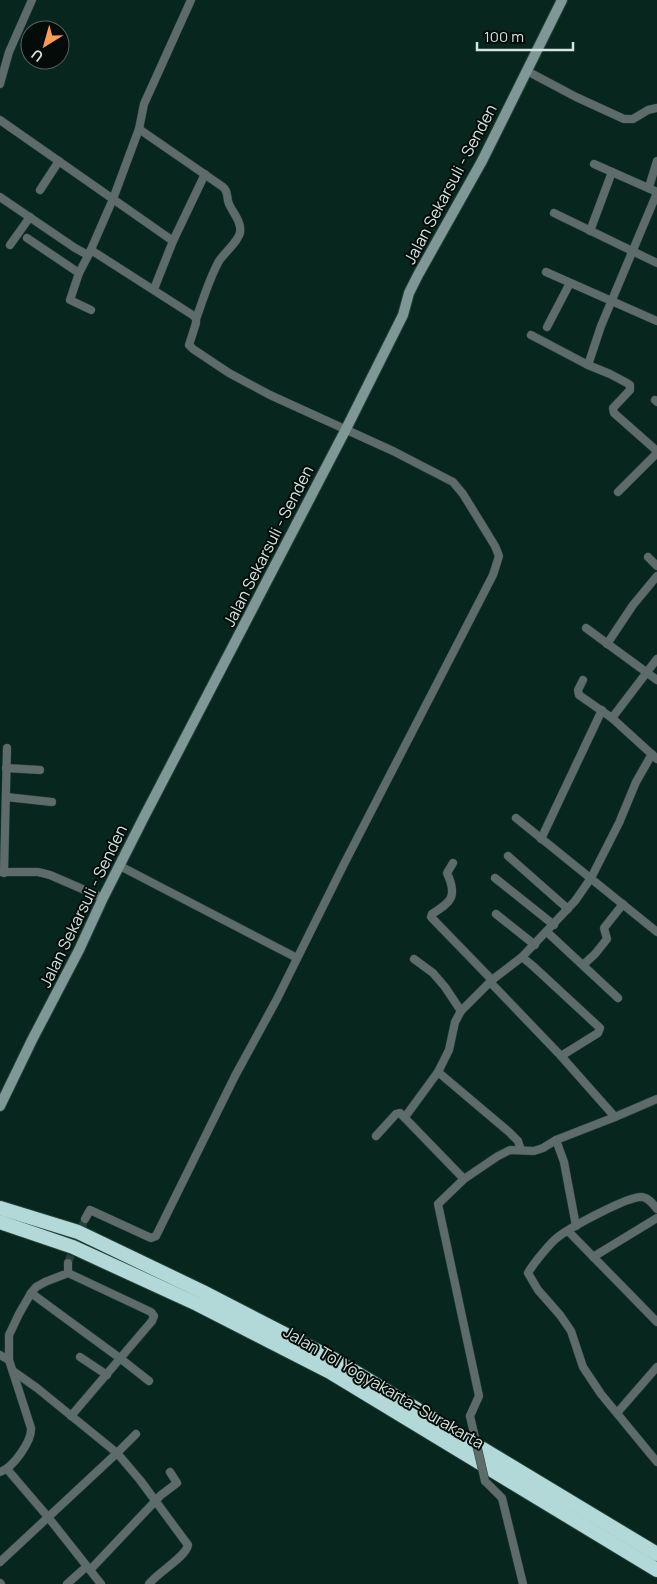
<svg xmlns="http://www.w3.org/2000/svg" width="657" height="1584" font-family="Manrope,sans-serif">
  <style>
    .lines { fill: none; stroke-linecap: round; stroke-linejoin: round }
    .street-tunnel { stroke: #26423b; stroke-width: 8; stroke-dasharray: 8 4; stroke-linecap: butt }
    .street-casing { stroke: #244139; stroke-width: 9 }
    .secondary-casing { stroke: #244139; stroke-width: 12 }
    .highway-casing { stroke: #244139; stroke-width: 16 }
    .street { stroke: #5d6c6b; stroke-width: 8 }
    .secondary { stroke: #7f9797; stroke-width: 10 }
    .highway { stroke: #b2d8d7; stroke-width: 14 }
    .street-bridge-casing { stroke: #244139; stroke-width: 9; stroke-linecap: butt }
    .street-bridge { stroke: #5d6c6b; stroke-width: 8 }
    .labels { text-anchor: middle; dominant-baseline: central; stroke-width: 4; stroke-linejoin: round; paint-order: stroke }
    .street-label { font-size: 16px; fill: #d3e4de; stroke: #030c09 }
  </style>
  <rect width="100%" height="100%" fill="#07261e"/>
  <g class="lines">
    <!-- street-tunnel -->
    <path class="street-tunnel" d="M 68,1263 L 85,1219"/>
    <defs>
      <g id="street">
        <path d="M 527,71 L 576,97 L 624,119 L 633,119 L 648,110 L 657,108"/>
        <path d="M 0,84 L 9,52 L 32,0"/>
        <path d="M 0,120 L 173,241"/>
        <path d="M 139,129 L 223,187 C 229,192 226,197 229,204 C 233,213 242,222 240,233 C 237,243 225,252 219,261 C 209,279 203,300 196,319"/>
        <path d="M 594,164 L 657,192"/>
        <path d="M 649,187 L 657,161"/>
        <path d="M 40,190 L 59,161"/>
        <path d="M 0,197 L 75,248 L 86,254 L 89,254 L 113,199 L 139,129 L 144,104 L 191,0"/>
        <path d="M 554,213 L 657,263"/>
        <path d="M 590,231 L 612,172"/>
        <path d="M 27,238 L 79,273"/>
        <path d="M 10,245 L 30,217"/>
        <path d="M 89,254 L 79,273 L 70,300 L 91,310"/>
        <path d="M 546,272 L 657,321"/>
        <path d="M 154,289 L 173,241 L 205,174"/>
        <path d="M 547,327 L 570,283"/>
        <path d="M 531,335 L 588,365 L 610,374 L 627,383 L 630,385 L 630,390 L 613,408 L 614,413 L 657,451"/>
        <path d="M 588,365 L 601,326 L 657,193"/>
        <path d="M 655,400 L 657,402"/>
        <path d="M 618,492 L 657,453"/>
        <path d="M 648,557 L 657,566"/>
        <path d="M 586,628 L 657,680"/>
        <path d="M 607,644 L 633,605 L 657,576"/>
        <path d="M 583,680 L 578,690 L 579,695 L 612,718 L 657,759"/>
        <path d="M 612,718 L 657,659"/>
        <path d="M 6,768 L 40,770"/>
        <path d="M 6,797 L 52,802"/>
        <path d="M 516,818 L 657,932"/>
        <path d="M 541,839 L 602,710"/>
        <path d="M 508,856 L 568,909"/>
        <path d="M 453,863 L 447,873 C 458,897 451,902 432,914 L 431,917 L 492,980"/>
        <path d="M 120,866 L 297,958"/>
        <path d="M 0,872 L 38,872 L 50,875 L 103,898"/>
        <path d="M 4,873 L 7,748"/>
        <path d="M 495,878 L 554,925"/>
        <path d="M 496,914 L 535,945"/>
        <path d="M 547,932 L 618,998"/>
        <path d="M 522,957 L 533,966 L 600,1028 L 598,1033 L 561,1056"/>
        <path d="M 414,959 L 433,973 L 445,987 L 461,1011"/>
        <path d="M 583,965 L 595,954 L 607,939 L 604,928 L 623,904"/>
        <path d="M 490,982 L 561,1056 L 615,1117"/>
        <path d="M 438,1072 L 509,1132 L 518,1141 L 521,1150"/>
        <path d="M 405,1117 L 438,1072 L 449,1050 L 455,1022 L 461,1011 L 492,980 L 522,957 L 575,901 L 591,878 L 619,823 L 636,782 L 652,754"/>
        <path d="M 376,1136 L 396,1114 L 400,1113 L 464,1179"/>
        <path d="M 556,1140 L 564,1162 L 576,1226"/>
        <path d="M 657,1209 C 653,1204 649,1198 642,1197 C 628,1196 571,1227 558,1237 C 550,1243 533,1264 528,1273 L 538,1290 L 560,1315 L 571,1331 L 583,1367 L 601,1394 L 657,1462"/>
        <path d="M 85,1219 L 90,1210 L 151,1238 L 156,1236 L 235,1076 L 277,999 L 344,864 L 493,575 L 499,556 L 495,546 L 463,494 L 453,482 L 393,451 L 270,395 L 229,373 L 193,349 L 189,345 L 196,323 L 196,319 L 194,316 L 91,250"/>
        <path d="M 568,1231 L 657,1322"/>
        <path d="M 593,1257 L 657,1218"/>
        <path d="M 68,1273 L 151,1312 L 154,1316 L 152,1321 L 71,1416"/>
        <path d="M 31,1293 L 121,1359 L 149,1381"/>
        <path d="M 0,1355 L 9,1360"/>
        <path d="M 80,1357 L 107,1375"/>
        <path d="M 13,1371 L 37,1388 L 117,1453 L 140,1480 L 188,1545 C 186,1557 158,1572 149,1584"/>
        <path d="M 617,1413 L 657,1367"/>
        <path d="M 470,1416 L 479,1396 L 438,1204 L 464,1179 L 498,1156 L 510,1150 L 534,1151 L 543,1148 L 556,1140 L 615,1117 L 657,1099"/>
        <path d="M 7,1469 L 48,1517 L 101,1584"/>
        <path d="M 0,1472 C 13,1468 32,1441 31,1428 L 9,1360 L 9,1335 L 19,1314 L 31,1293 L 36,1287 L 45,1282 L 68,1273 L 68,1263"/>
        <path d="M 485,1481 L 502,1498 L 523,1584"/>
        <path d="M 0,1562 L 117,1453 L 136,1434"/>
        <path d="M 90,1570 L 161,1495 L 177,1483 L 170,1472"/>
        <path d="M 0,1583 L 1,1584"/>
        <path d="M 67,1584 L 86,1567"/>
      </g>
      <path id="secondary" d="M 0,1106 L 32,1040 L 79,950 L 103,898 L 145,815 L 346,429 L 403,315 L 409,293 L 418,275 L 482,161 L 562,0"/>
      <g id="highway">
        <path d="M 0,1208 L 78,1232 L 203,1292 L 335,1360 L 657,1554"/>
        <path d="M 0,1222 L 73,1247 L 197,1304 L 330,1372 L 657,1570"/>
      </g>
    </defs>
    <!-- street casing -->
    <use href="#street" class="street-casing"/>
    <!-- secondary casing -->
    <use href="#secondary" class="secondary-casing"/>
    <!-- highway casing -->
    <use href="#highway" class="highway-casing"/>
    <!-- street -->
    <use href="#street" class="street"/>
    <!-- secondary -->
    <use href="#secondary" class="secondary"/>
    <!-- highway -->
    <use href="#highway" class="highway"/>
    <defs>
      <path id="street-bridge" d="M 470,1416 L 485,1481"/>
    </defs>
    <!-- street-bridge casing -->
    <use href="#street-bridge" class="street-bridge-casing"/>
    <!-- street-bridge -->
    <use href="#street-bridge" class="street-bridge"/>
  </g>
  <g class="labels">
    <!-- street labels -->
    <g class="street-label">
      <text transform="translate(450 184) rotate(-62)">Jalan Sekarsuli - Senden</text>
      <text transform="translate(268 546) rotate(-63)">Jalan Sekarsuli - Senden</text>
      <text transform="translate(83 906) rotate(-64)">Jalan Sekarsuli - Senden</text>
      <text transform="translate(384 1387) rotate(30)">Jalan Tol Yogyakarta–Surakarta</text>
    </g>
  </g>
  <!-- north arrow -->
  <g transform="translate(45 45) rotate(217)"><circle r="24" fill="#030c09" stroke="#56625e"/>
  <path d="M0-4L9 19L0 12L-9 19Z" fill="#fc9d53"/>
  <text y="-8" font-size="14" font-weight="bold" text-anchor="middle" fill="#d3e4de">U</text>
  </g>
  <!-- scale -->
  <path d="M477 42v8h96v-8" fill="none" stroke="#d3e4de" stroke-width="2.5"/>
  <text x="484" y="42" font-size="15" fill="#d3e4de" stroke="#030c09" stroke-width="4" paint-order="stroke">100 m</text>
</svg>
